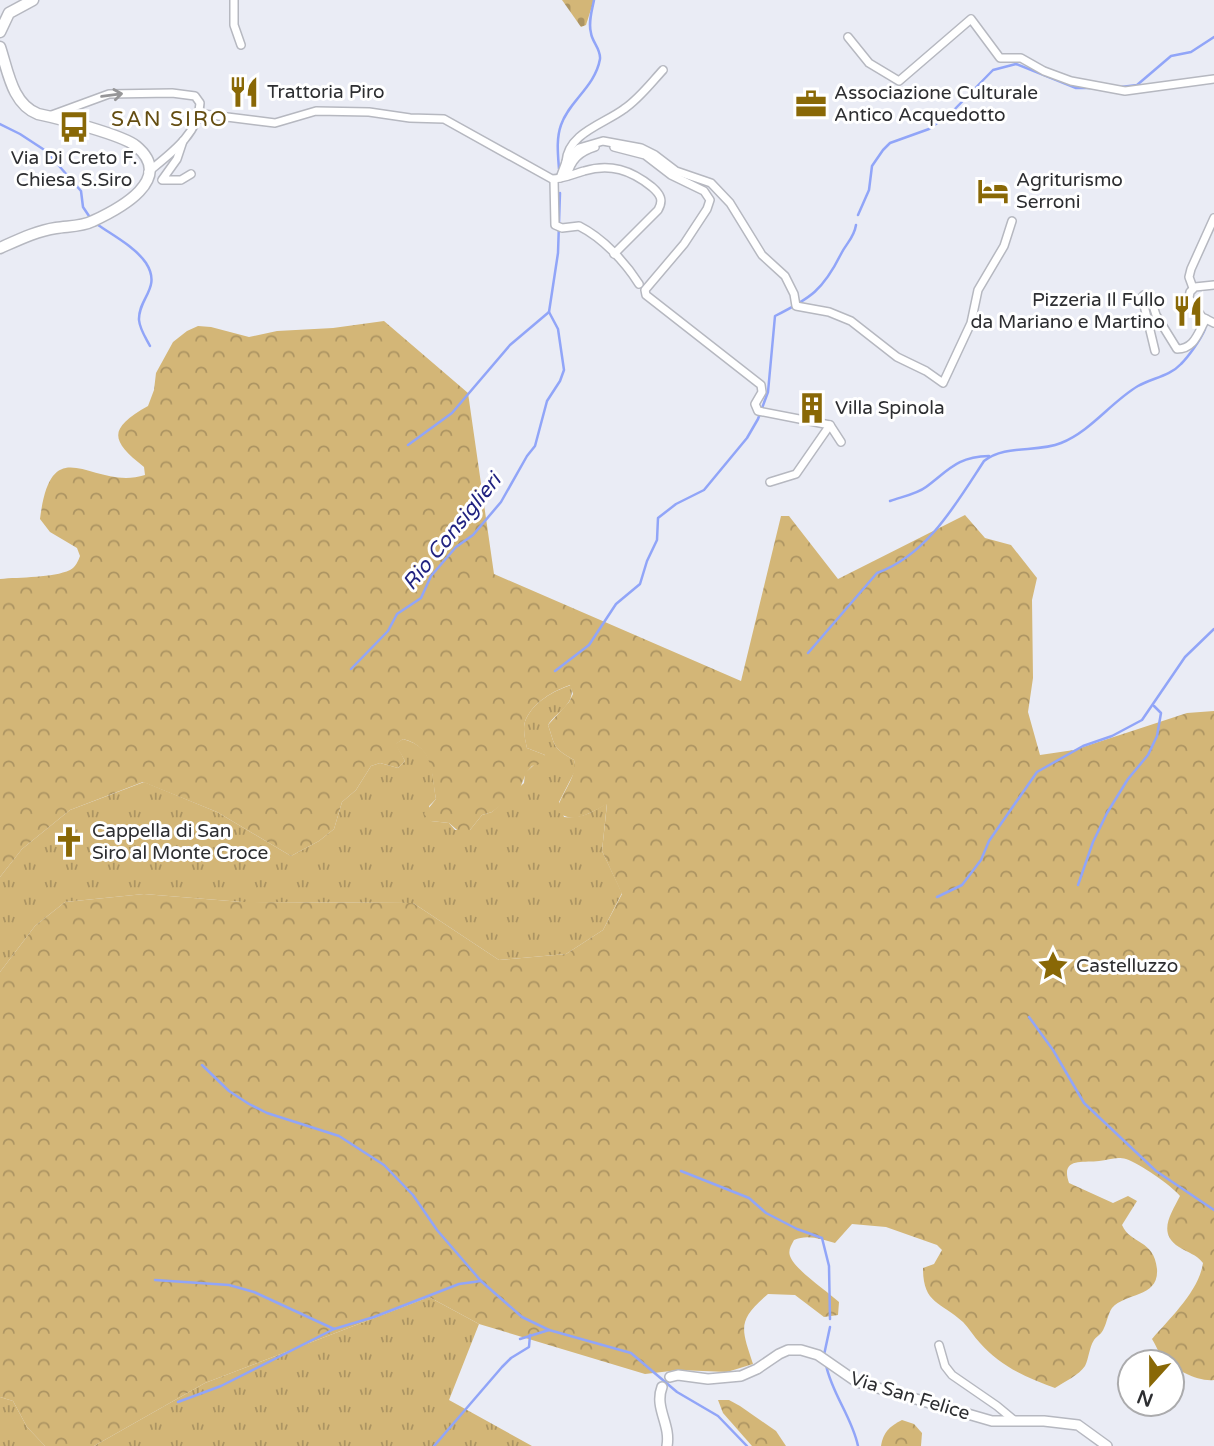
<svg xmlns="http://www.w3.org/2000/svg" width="1214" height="1446" font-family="'Varela Round',sans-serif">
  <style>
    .grass { fill: url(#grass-tufts) }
    .forest { fill: url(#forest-crowns) }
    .cemetery { fill: url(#cemetery-stones) }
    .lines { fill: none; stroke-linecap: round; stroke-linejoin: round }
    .stream { stroke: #91a5f8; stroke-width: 2.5 }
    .minor-casing { stroke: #b6b8c0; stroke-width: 10 }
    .tertiary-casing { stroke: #b6b8c0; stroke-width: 12 }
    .secondary-casing { stroke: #b6b8c0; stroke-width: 13 }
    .minor { stroke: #fff; stroke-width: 7 }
    .tertiary { stroke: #fff; stroke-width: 9 }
    .secondary { stroke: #fff; stroke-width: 10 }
    .oneway { stroke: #969698 }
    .labels { text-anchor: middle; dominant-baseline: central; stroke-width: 6; stroke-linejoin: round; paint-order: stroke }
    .poi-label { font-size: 19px; fill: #2d2e31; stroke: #fff; text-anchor: start }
    .street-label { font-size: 19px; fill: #2d2e31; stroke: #fff }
    .neighbourhood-label { font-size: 21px; letter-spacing: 2px; fill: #644d11; stroke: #fff }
    .water-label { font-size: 21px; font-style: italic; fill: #212381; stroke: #fff }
  </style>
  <defs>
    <pattern id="grass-tufts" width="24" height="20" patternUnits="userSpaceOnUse" patternTransform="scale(1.75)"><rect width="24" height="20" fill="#d3b677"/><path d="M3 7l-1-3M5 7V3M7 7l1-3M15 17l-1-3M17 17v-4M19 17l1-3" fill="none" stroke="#ac9462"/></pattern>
    <pattern id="forest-crowns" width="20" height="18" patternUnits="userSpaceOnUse" patternTransform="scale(1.75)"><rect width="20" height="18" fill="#d3b677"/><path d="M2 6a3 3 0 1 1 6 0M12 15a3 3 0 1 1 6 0" fill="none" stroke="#ac9462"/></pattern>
    <pattern id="cemetery-stones" width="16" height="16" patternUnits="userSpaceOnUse" patternTransform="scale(1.75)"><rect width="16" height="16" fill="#d3b677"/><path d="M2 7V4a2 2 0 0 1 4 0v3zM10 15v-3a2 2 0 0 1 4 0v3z" fill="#ac9462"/></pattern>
  </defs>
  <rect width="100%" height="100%" fill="#eaecf5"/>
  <!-- grass -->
  <g class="grass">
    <path d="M 571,685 C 576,705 557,711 548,725 C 556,748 552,747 574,760 L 576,769 L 559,802 L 564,817 C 581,819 593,812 607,803 L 602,851 L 622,893 L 603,930 L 566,954 L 499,960 L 413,903 L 242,902 L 144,894 L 65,902 L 35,926 L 0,972 L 0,877 L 22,849 L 70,810 L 144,782 L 217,812 L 291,856 L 319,841 L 334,829 L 342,802 L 356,790 L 371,766 L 380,763 L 398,768 L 405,761 L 395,744 L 403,739 C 436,748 431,772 436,799 L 429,806 L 431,821 L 449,823 L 455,830 L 470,830 L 482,815 L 492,812 L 524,783 L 525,773 L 545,755 L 527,748 C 525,740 522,727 526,719 C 534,702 553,691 571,685 Z"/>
    <path d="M 429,1297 L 479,1324 L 449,1400 L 532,1446 L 94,1446 L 205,1383 Z"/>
    <path d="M 0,1397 L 13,1401 L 27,1427 L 45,1446 L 0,1446 Z"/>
  </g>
  <!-- forest -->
  <g class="forest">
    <path d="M 384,321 L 468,393 L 494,574 L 741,681 L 781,516 L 789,516 L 838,579 L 965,515 L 985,538 L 1011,545 L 1037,578 L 1032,600 L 1033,678 L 1028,712 L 1040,755 L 1074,750 L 1187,713 L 1214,711 L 1214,1380 C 1198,1382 1174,1369 1164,1359 C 1159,1354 1156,1345 1152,1339 C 1170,1318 1199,1291 1203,1263 C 1196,1254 1188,1253 1179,1247 C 1157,1233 1171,1214 1180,1196 C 1171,1185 1140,1164 1126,1159 C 1116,1156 1109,1160 1099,1161 C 1083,1163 1060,1157 1069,1183 L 1113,1203 L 1128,1196 L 1137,1201 L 1122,1225 C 1131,1245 1154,1239 1157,1269 C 1159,1298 1126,1292 1112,1308 C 1108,1314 1107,1322 1104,1328 C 1102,1334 1097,1336 1094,1340 C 1089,1348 1089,1358 1085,1366 C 1079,1375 1064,1382 1055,1388 C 1027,1378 1000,1366 980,1343 C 974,1337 969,1328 963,1322 C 940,1301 923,1304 923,1268 L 934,1264 L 942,1250 L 937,1245 L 886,1227 L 852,1224 L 835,1243 C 821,1239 807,1234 794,1240 C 791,1246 788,1250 790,1256 C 795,1270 827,1291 839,1302 L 838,1315 L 824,1317 L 795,1295 L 768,1294 C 737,1321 741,1327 753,1364 L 727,1372 L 679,1370 L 645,1374 L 479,1324 L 429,1297 L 205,1383 L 94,1446 L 45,1446 L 27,1427 L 13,1401 L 0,1397 L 0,972 L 35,926 L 65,902 L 144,894 L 242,902 L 413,903 L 499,960 L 566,954 L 603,930 L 622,894 L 602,851 L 607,804 C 591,812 573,826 557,811 C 560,794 578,777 574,760 C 552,747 556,748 548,725 L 569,702 L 573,694 L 570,685 C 553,691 534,702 526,719 C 522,727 525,739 527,748 L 545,755 L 541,763 L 532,766 L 526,773 L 519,791 L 492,812 L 482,815 L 470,830 L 463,835 L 449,823 L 431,821 L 424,814 L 436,799 C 431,773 434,747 403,739 L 396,744 L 405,761 L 398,768 L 380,763 L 371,766 L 356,790 L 342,802 L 334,829 L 319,841 L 291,856 L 217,812 L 143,782 L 70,810 L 22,849 L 0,877 L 0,579 C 20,577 53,578 70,570 C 76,567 78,561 80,556 L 77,548 L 50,532 L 40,519 C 52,425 92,492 145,475 L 144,467 C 109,440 109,428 148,406 L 154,390 L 156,373 L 173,342 L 187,331 L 198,326 L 211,327 L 249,337 L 277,331 L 333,328 Z"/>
    <path d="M 718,1400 L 729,1400 L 740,1406 L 776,1431 L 786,1446 L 752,1446 L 723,1413 Z"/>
    <path d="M 902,1420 L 914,1424 L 922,1433 L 921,1446 L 881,1446 C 883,1432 890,1426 902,1420 Z"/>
  </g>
  <!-- cemetery -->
  <path class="cemetery" d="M 562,0 L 594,0 L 586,25 L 581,27 Z"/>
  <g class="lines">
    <!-- stream -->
    <g class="stream">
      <path d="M 1121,87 L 1137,85 L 1171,56 L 1191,52 L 1214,37"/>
      <path d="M 0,124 L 20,134 L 46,151 L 81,191 L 83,207 L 89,216"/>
      <path d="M 559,169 C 558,155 556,139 561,125 C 569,101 595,87 600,59 C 601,49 592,42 591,33 C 588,22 592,11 594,0"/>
      <path d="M 858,215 L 869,190 L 872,166 L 883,150 L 890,143 L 929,129 L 951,113 L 993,70 L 1016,64 L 1076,88 L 1090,88"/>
      <path d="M 98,225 C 114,236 135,247 146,263 C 162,288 138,298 139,320 C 140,330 146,338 150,346"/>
      <path d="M 408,445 L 452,413 L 510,345 L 549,312"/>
      <path d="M 890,501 C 901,497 917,494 926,487 C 950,469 957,457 989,456"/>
      <path d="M 808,653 L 877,573 C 927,555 956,504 984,461 C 1005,444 1037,453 1061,443 C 1091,431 1111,402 1138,386 C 1152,378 1170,376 1181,364 C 1189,356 1201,339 1205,329"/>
      <path d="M 351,669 L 388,631 L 397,614 L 421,598 L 431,576 L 456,547 L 473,535 L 501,502 L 527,456 L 535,446 L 547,401 L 560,381 L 564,370 L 558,329 L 549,312 L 558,253 L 560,193"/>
      <path d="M 555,671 L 589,645 L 616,604 L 640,584 L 647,561 L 657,540 L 658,518 L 676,504 L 704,490 L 747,438 L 758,419 L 768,392 L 775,316 C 811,298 823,290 841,254 C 847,242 854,238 856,225"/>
      <path d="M 1078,885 L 1093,842 L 1107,813 L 1128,779 L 1148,755 L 1157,736 L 1161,713 L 1154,706"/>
      <path d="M 937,897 L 962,885 L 981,860 L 989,841 L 1037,772 L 1083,746 L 1112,736 L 1142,720 L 1185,657 L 1214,629"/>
      <path d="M 1029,1017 L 1053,1050 L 1084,1103 L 1156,1171 L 1214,1210"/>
      <path d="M 202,1065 L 229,1091 L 249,1104 L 267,1113 L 339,1136 L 384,1165 L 413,1195 L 437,1230 L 481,1281 L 522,1317 L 549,1330"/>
      <path d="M 681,1171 L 749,1198 L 766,1213 L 797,1229 L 822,1238 L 829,1266 L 830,1319"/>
      <path d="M 155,1280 L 229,1285 L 254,1292 L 334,1329"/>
      <path d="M 520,1339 L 549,1330 L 631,1353 L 677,1392 L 718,1416 L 747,1446"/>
      <path d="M 824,1355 L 830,1327"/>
      <path d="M 826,1365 C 832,1394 852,1417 858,1446"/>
      <path d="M 178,1402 L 221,1386 L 334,1329 L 374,1317 L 459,1284 L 481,1281"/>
      <path d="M 434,1446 L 502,1367 L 511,1358 L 529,1347 L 530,1335"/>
    </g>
    <defs>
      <g id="minor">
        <path d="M 234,0 L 234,25 L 241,45"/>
        <path d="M 848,37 L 869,63 L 899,81 L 971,19 L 1000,58 L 1021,58 L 1044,71 L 1071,81 L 1125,91 L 1214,79"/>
        <path d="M 200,112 L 203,114 L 275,123 L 316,111 L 369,112 L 410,118 L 444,119 L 552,179 C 563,179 573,174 584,171 C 610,163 631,170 652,187 C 660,194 664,200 658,210 L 614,254"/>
        <path d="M 49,116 L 109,94 L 172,93 L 195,96 L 200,103 C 199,134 170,154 148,172"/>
        <path d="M 183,141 L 177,159 L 162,180 L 181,180 L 191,174"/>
        <path d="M 614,147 L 645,155 L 671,175 L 704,191 L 710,200 L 707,209 L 684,244 L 645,290 L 646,295 L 761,385 L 762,392 L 755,404 L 758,411 L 830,425 L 841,442"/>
        <path d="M 566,162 C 568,133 604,124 624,109 C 639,99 651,83 663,70"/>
        <path d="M 567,176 C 571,160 579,152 595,147"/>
        <path d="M 560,178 L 566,162 L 579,148 L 603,141 L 641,148 L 655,155 L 676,171 L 711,183 L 730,203 L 762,255 L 785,276 L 794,294 L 796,306 L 829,312 L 851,321 L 897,357 L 926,371 L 943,383 L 971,323 L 978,290 L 1004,246 L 1012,221"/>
        <path d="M 554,180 L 555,225 L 562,228 L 579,226 C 603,238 625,262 639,284"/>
        <path d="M 1214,285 L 1195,287 L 1190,292 L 1189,298 L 1202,317 L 1214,323"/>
        <path d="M 1193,288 L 1189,277 L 1191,269 L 1214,218"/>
        <path d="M 1155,351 L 1142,297 L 1144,295 L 1150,296 L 1156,315 L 1177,349 C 1195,349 1198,332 1206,319"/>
        <path d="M 770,482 L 796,474 L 830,425"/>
        <path d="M 939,1345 L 945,1366 L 952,1375 L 997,1406 L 1015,1421"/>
      </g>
      <g id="tertiary">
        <path d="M 670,1377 L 678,1375 L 708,1379 L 741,1376 L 757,1369 L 779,1354 L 788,1350 L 801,1350 L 818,1355 L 857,1382 L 992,1421 L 1044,1421 L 1078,1425 L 1107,1446"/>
        <path d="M 662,1387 C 654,1408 671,1424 667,1446"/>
      </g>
      <g id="secondary">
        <path d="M 0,32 L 9,13 L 33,0"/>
        <path d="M 0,47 C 8,71 12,104 38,114 C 57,118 123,135 136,146 C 176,179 119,209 93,221 C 81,227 68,226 56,228 C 36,231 18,240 0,248"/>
      </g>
    </defs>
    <!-- minor casing -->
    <use href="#minor" class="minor-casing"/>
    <!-- tertiary casing -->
    <use href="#tertiary" class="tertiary-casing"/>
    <!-- secondary casing -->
    <use href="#secondary" class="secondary-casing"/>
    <!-- minor -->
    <use href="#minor" class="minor"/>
    <!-- tertiary -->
    <use href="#tertiary" class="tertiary"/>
    <!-- secondary -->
    <use href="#secondary" class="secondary"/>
  </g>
  <!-- one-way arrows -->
  <defs><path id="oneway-shaft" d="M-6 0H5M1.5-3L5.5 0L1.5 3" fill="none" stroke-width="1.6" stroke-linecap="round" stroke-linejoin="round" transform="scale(1.75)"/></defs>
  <use class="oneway" href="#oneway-shaft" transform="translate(112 95) rotate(-8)"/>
  <!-- icons -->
  <defs>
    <symbol id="restaurant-bare" viewBox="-9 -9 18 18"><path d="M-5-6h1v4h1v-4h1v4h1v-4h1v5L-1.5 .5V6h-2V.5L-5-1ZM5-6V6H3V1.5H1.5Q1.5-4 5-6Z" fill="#896806" stroke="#fff" stroke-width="2.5" paint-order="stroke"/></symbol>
    <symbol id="office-bare" viewBox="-9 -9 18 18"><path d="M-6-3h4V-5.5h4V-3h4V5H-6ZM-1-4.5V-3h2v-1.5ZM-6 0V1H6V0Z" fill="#896806" stroke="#fff" stroke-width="2.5" paint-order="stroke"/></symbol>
    <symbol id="bus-bare" viewBox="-9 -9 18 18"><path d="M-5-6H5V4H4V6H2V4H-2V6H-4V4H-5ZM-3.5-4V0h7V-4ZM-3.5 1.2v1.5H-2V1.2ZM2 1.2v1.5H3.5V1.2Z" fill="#896806" stroke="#fff" stroke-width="2.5" paint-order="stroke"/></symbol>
    <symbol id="hotel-bare" viewBox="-9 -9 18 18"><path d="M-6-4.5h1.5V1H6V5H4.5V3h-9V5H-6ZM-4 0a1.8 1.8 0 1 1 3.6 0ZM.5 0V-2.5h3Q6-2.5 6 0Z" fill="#896806" stroke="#fff" stroke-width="2.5" paint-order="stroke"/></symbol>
    <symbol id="building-bare" viewBox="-9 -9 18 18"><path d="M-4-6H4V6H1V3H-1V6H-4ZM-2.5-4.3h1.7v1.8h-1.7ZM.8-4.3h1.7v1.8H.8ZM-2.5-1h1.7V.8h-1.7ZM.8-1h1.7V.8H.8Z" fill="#896806" stroke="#fff" stroke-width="2.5" paint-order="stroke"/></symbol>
    <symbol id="church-bare" viewBox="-9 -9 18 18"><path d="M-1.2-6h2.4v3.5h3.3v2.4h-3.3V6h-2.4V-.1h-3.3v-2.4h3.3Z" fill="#896806" stroke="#fff" stroke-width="2.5" paint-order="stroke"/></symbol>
    <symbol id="sight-bare" viewBox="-9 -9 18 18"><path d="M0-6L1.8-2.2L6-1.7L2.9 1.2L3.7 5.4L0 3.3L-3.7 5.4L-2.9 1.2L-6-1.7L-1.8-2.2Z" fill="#896806" stroke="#fff" stroke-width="2.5" paint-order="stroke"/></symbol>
  </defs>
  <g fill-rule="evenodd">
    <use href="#restaurant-bare" x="222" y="70" width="44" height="44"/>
    <use href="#office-bare" x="789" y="82" width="44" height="44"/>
    <use href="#bus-bare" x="52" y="105" width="44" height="44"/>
    <use href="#hotel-bare" x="971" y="169" width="44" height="44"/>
    <use href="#restaurant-bare" x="1166" y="289" width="44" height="44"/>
    <use href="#building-bare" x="790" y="386" width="44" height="44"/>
    <use href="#church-bare" x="47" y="820" width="44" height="44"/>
    <use href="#sight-bare" x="1031" y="944" width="44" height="44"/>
  </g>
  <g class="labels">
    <!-- poi labels -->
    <g class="poi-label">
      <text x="267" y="92">Trattoria Piro</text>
      <text x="834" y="93">Associazione Culturale<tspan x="834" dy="22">Antico Acquedotto</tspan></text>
      <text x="74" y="158" text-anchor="middle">Via Di Creto F.<tspan x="74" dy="22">Chiesa S.Siro</tspan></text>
      <text x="1016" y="180">Agriturismo<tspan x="1016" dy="22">Serroni</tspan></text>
      <text x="1165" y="300" text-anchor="end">Pizzeria Il Fullo<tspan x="1165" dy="22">da Mariano e Martino</tspan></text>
      <text x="835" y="408">Villa Spinola</text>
      <text x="92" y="831">Cappella di San<tspan x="92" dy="22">Siro al Monte Croce</tspan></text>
      <text x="1076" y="966">Castelluzzo</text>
    </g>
    <!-- street labels -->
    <g class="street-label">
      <text transform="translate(910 1396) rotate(17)">Via San Felice</text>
    </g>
    <!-- neighbourhood labels -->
    <g class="neighbourhood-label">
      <text x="170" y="119">SAN SIRO</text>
    </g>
    <!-- water labels -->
    <g class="water-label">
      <text transform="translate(452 532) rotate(-51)">Rio Consiglieri</text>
    </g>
  </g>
  <!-- north arrow -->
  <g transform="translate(1151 1383) rotate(201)"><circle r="33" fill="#ffffff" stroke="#ababad" stroke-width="2"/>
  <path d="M0-5L12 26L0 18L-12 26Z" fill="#896806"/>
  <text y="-10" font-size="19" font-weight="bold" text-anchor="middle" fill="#2d2e31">N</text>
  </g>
</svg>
